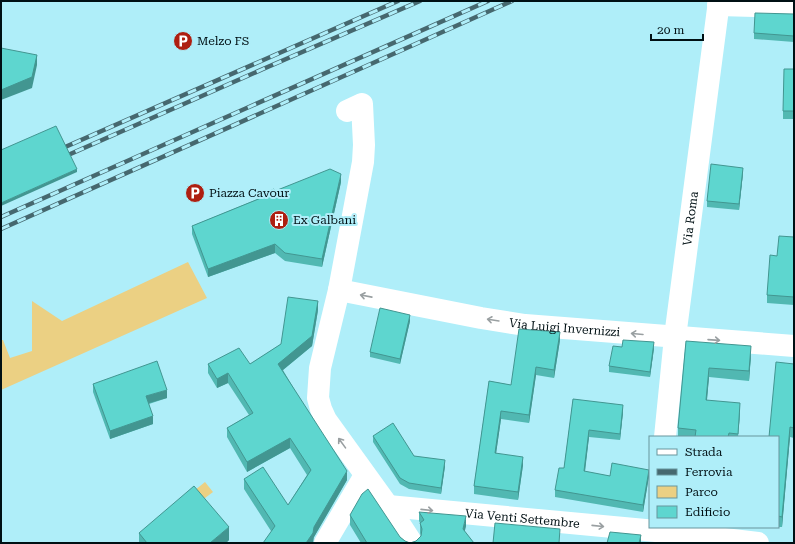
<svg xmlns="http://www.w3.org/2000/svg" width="795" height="544" font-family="'Roboto Serif',serif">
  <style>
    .green { fill: #ebd083 }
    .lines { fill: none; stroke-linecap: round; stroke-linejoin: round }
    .minor { stroke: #fff; stroke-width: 22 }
    .rail-casing { stroke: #46686f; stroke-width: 4.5 }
    .rail { stroke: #afeef9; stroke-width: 3; stroke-dasharray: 9; stroke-linecap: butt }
    .wall { fill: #51b8b2 }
    .shaded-wall { fill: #429691 }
    .building { fill: #5ed6cf; stroke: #429691 }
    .oneway { stroke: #999fa1 }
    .labels { text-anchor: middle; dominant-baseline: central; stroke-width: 4; stroke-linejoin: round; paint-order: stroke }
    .poi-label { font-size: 12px; fill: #001014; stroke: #afeef9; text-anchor: start }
    .street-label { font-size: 12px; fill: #001014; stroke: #afeef9 }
  </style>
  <rect width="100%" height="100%" fill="#afeef9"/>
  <!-- green -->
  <g class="green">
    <path d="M 188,262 L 207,298 L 1,390 L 1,340 L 3,340 L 10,358 L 32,351 L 32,301 L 62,321 Z"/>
    <path d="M 205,482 L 213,492 L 152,538 L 147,529 Z"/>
  </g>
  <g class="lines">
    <!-- minor -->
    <g class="minor">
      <path d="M 718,5 L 794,7"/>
      <path d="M 347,111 L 362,104 L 364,145 L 363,162 L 339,290 L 320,368 L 318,398 L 321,409 L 326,420 L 388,506 L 410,540"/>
      <path id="s1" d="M 339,290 L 481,318 L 525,325 L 794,346"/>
      <path id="s2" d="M 665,437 L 675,337 L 719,1"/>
      <path id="s3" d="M 388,506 L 656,531 L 758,543"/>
      <path d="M 325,543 L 365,475"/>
    </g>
    <defs>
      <g id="rail">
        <path d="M 56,151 L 398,1"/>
        <path d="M 59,159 L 263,69 L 420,1"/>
        <path d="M 1,217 L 488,1"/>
        <path d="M 1,229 L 512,1"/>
      </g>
    </defs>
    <!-- rail casing -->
    <use href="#rail" class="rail-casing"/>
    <!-- rail -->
    <use href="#rail" class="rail"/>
  </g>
  <!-- wall -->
  <g class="wall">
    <path d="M 794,14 L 794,42 L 754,39 L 754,33 Z"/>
    <path d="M 794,69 L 794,119 L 783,119 L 783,111 Z"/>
    <path d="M 743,173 L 739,210 L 707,207 L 707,201 Z"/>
    <path d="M 341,182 L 322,267 L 285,261 L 275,253 L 208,277 L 192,234 L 192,226 L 260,198 L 260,195 L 275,191 Z"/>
    <path d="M 794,237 L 794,305 L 767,303 L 767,295 L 777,256 Z"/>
    <path d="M 318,310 L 312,346 L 283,370 L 347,480 L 314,537 L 271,531 L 244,489 L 244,479 L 288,505 L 307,475 L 290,448 L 247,472 L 227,437 L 227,428 L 249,415 L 228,383 L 217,388 L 208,373 L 208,364 L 250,364 L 281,344 Z"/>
    <path d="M 410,321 L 400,364 L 370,357 L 370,352 Z"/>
    <path d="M 560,340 L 554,378 L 536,375 L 529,423 L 501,419 L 496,453 L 523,465 L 518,500 L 474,494 L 474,486 L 489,381 L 511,385 Z"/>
    <path d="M 686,341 L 751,355 L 749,381 L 709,377 L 707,400 L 740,413 L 738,437 L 678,437 L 678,428 Z"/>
    <path d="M 654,348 L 650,377 L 609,372 L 609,366 Z"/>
    <path d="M 794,364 L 794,438 L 790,437 L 782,527 L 778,527 L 778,437 Z"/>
    <path d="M 93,384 L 167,398 L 149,404 L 153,424 L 110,439 L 93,392 Z"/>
    <path d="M 573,399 L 623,412 L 620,440 L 589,437 L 585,472 L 610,476 L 649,476 L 643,512 L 555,497 L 555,490 L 564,468 Z"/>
    <path d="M 373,436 L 414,456 L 445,466 L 441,494 L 409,489 L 400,484 L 373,442 Z"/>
    <path d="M 419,512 L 466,526 L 464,531 L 474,543 L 361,543 L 350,525 L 350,515 L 400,537 L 405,541 L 410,543 L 416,541 L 421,536 L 420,533 L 420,523 L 419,521 Z"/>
    <path d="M 139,533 L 229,540 L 226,543 L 139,543 Z"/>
  </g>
  <!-- shaded-wall -->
  <g class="shaded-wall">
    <path d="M 37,55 L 37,65 L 32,88 L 1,100 L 1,90 Z"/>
    <path d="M 743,168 L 743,173 L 739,210 L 739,204 Z"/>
    <path d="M 77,169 L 77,172 L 1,206 L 1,203 Z"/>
    <path d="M 341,174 L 341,182 L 322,267 L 322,259 Z"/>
    <path d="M 275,244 L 275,253 L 208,277 L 208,269 Z"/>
    <path d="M 318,301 L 318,310 L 312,346 L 278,374 L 278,364 Z"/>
    <path d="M 410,315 L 410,321 L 400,364 L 400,359 Z"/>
    <path d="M 560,332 L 560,340 L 554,378 L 554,370 Z"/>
    <path d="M 654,342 L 654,348 L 650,377 L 650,372 Z"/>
    <path d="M 751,346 L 751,355 L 749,381 L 749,371 Z"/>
    <path d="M 536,367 L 536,375 L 529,423 L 529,415 Z"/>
    <path d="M 709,368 L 709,377 L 706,409 L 706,400 Z"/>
    <path d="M 228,373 L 228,383 L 217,388 L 217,379 Z"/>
    <path d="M 167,390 L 167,398 L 146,404 L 146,396 Z"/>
    <path d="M 740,403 L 740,413 L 738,437 Z"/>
    <path d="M 623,405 L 623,412 L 620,440 L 620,434 Z"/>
    <path d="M 501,411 L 501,419 L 495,461 L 495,453 Z"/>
    <path d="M 153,416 L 153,424 L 110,439 L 110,431 Z"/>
    <path d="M 790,427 L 790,437 L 782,527 L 782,517 Z"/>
    <path d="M 589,430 L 589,437 L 584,478 L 584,471 Z"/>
    <path d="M 290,438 L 290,448 L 247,472 L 247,462 Z"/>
    <path d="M 523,457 L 523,465 L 518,500 L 518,492 Z"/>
    <path d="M 445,460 L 445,466 L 441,494 L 441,488 Z"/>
    <path d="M 649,470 L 649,476 L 643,512 L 643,505 Z"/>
    <path d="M 347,471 L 347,480 L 314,537 L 313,543 L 306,543 L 314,527 Z"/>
    <path d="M 466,516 L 466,526 L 463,539 L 463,529 Z"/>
    <path d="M 229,527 L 229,540 L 226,543 L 210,543 Z"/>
    <path d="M 641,535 L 641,543 L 639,543 Z"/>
  </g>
  <!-- building -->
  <g class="building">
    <path d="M 755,13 L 794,14 L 794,36 L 754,33 Z"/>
    <path d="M 1,48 L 37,55 L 32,77 L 1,90 Z"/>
    <path d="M 784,69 L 794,69 L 794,111 L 783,111 Z"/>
    <path d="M 56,126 L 77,169 L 1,203 L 1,150 Z"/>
    <path d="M 711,164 L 743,168 L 739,204 L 707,201 Z"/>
    <path d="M 330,169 L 341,174 L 322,259 L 285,253 L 275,244 L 208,269 L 192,226 L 261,198 L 260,195 L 274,189 L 275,191 Z"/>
    <path d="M 779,236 L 794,237 L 794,297 L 767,295 L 770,255 L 777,256 Z"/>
    <path d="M 288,297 L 318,301 L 312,336 L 278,364 L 347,471 L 314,527 L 313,533 L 306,543 L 263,543 L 275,526 L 244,479 L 263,467 L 288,505 L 311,470 L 290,438 L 247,462 L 227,428 L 253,413 L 228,373 L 217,379 L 208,364 L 239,348 L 250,364 L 281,344 Z"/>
    <path d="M 380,308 L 410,315 L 400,359 L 370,352 Z"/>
    <path d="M 519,329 L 560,332 L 554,370 L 536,367 L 529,415 L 501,411 L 495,453 L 523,457 L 518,492 L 474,486 L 489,381 L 511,385 Z"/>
    <path d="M 623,340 L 654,342 L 650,372 L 609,366 L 613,346 L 622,347 Z"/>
    <path d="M 686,341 L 751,346 L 749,371 L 709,368 L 706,400 L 740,403 L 738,434 L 729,433 L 728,437 L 695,437 L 696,430 L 678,428 Z"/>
    <path d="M 157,361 L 167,390 L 146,396 L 153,416 L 110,431 L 93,384 Z"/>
    <path d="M 776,362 L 794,364 L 794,428 L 790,427 L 782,517 L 778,516 L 778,437 L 769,437 Z"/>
    <path d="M 573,399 L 623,405 L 620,434 L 589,430 L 584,471 L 610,476 L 612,463 L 649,470 L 643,505 L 555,490 L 559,468 L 564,468 Z"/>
    <path d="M 393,423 L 414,456 L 445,460 L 441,488 L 409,483 L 400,478 L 373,436 Z"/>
    <path d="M 194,486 L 229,527 L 210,543 L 147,543 L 139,533 Z"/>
    <path d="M 368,489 L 400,537 L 405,541 L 410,543 L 416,541 L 421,536 L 422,529 L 420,523 L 424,520 L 419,512 L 466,516 L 463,529 L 474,543 L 367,543 L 350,515 L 362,494 Z"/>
    <path d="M 495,523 L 560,529 L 559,543 L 493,543 Z"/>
    <path d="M 610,532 L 641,535 L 639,543 L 607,543 Z"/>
  </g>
  <!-- one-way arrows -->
  <defs><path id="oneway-shaft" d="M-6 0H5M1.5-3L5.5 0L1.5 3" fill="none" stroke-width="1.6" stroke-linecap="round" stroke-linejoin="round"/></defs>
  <g class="oneway">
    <use href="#oneway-shaft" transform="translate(366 296) rotate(-169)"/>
    <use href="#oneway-shaft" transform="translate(493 320) rotate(-171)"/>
    <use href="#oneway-shaft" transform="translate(637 334) rotate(-175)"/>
    <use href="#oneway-shaft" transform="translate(714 340) rotate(4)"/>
    <use href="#oneway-shaft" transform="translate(342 443) rotate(-126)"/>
    <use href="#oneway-shaft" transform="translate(427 510) rotate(6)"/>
    <use href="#oneway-shaft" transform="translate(598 526) rotate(6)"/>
  </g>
  <!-- icons -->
  <defs>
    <symbol id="parking-disc" viewBox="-11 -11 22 22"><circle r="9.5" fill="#ae1f11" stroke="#afeef9"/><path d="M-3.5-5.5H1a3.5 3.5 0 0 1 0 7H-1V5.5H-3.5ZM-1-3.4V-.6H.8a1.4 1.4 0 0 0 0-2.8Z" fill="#fff"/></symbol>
    <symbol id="building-disc" viewBox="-11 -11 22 22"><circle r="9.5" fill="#ae1f11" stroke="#afeef9"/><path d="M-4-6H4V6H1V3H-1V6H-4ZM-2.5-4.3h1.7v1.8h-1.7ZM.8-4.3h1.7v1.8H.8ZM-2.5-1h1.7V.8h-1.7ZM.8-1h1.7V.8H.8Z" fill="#fff"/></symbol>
  </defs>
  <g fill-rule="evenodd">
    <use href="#parking-disc" x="172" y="30" width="22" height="22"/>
    <use href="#parking-disc" x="184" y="182" width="22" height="22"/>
    <use href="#building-disc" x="268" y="209" width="22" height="22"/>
  </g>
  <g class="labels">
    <!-- poi labels -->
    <g class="poi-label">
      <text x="197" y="41">Melzo FS</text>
      <text x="209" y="193">Piazza Cavour</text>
      <text x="293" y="220">Ex Galbani</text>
    </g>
    <!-- street labels -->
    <g class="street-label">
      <text stroke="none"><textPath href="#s2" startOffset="220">Via Roma</textPath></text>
      <text stroke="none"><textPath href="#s1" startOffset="229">Via Luigi Invernizzi</textPath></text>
      <text stroke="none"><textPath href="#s3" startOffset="135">Via Venti Settembre</textPath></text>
    </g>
  </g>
  <!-- border -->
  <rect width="795" height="544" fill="none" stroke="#001014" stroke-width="4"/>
  <!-- legend -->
  <rect x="649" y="436" width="130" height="92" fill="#afeef9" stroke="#69959d"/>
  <rect x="657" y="449" width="20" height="6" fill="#ffffff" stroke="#69959d"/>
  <text x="685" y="456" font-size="12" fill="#001014">Strada</text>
  <rect x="657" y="469" width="20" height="6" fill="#46686f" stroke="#69959d"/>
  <text x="685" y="476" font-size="12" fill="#001014">Ferrovia</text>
  <rect x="657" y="486" width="20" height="12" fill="#ebd083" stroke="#69959d"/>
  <text x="685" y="496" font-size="12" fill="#001014">Parco</text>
  <rect x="657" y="506" width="20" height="12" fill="#5ed6cf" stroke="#69959d"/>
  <text x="685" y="516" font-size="12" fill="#001014">Edificio</text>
  <!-- scale -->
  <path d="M651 34v6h52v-6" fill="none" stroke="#001014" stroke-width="2"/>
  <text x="657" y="34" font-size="12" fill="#001014" stroke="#afeef9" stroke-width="3" paint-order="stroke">20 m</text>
</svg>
